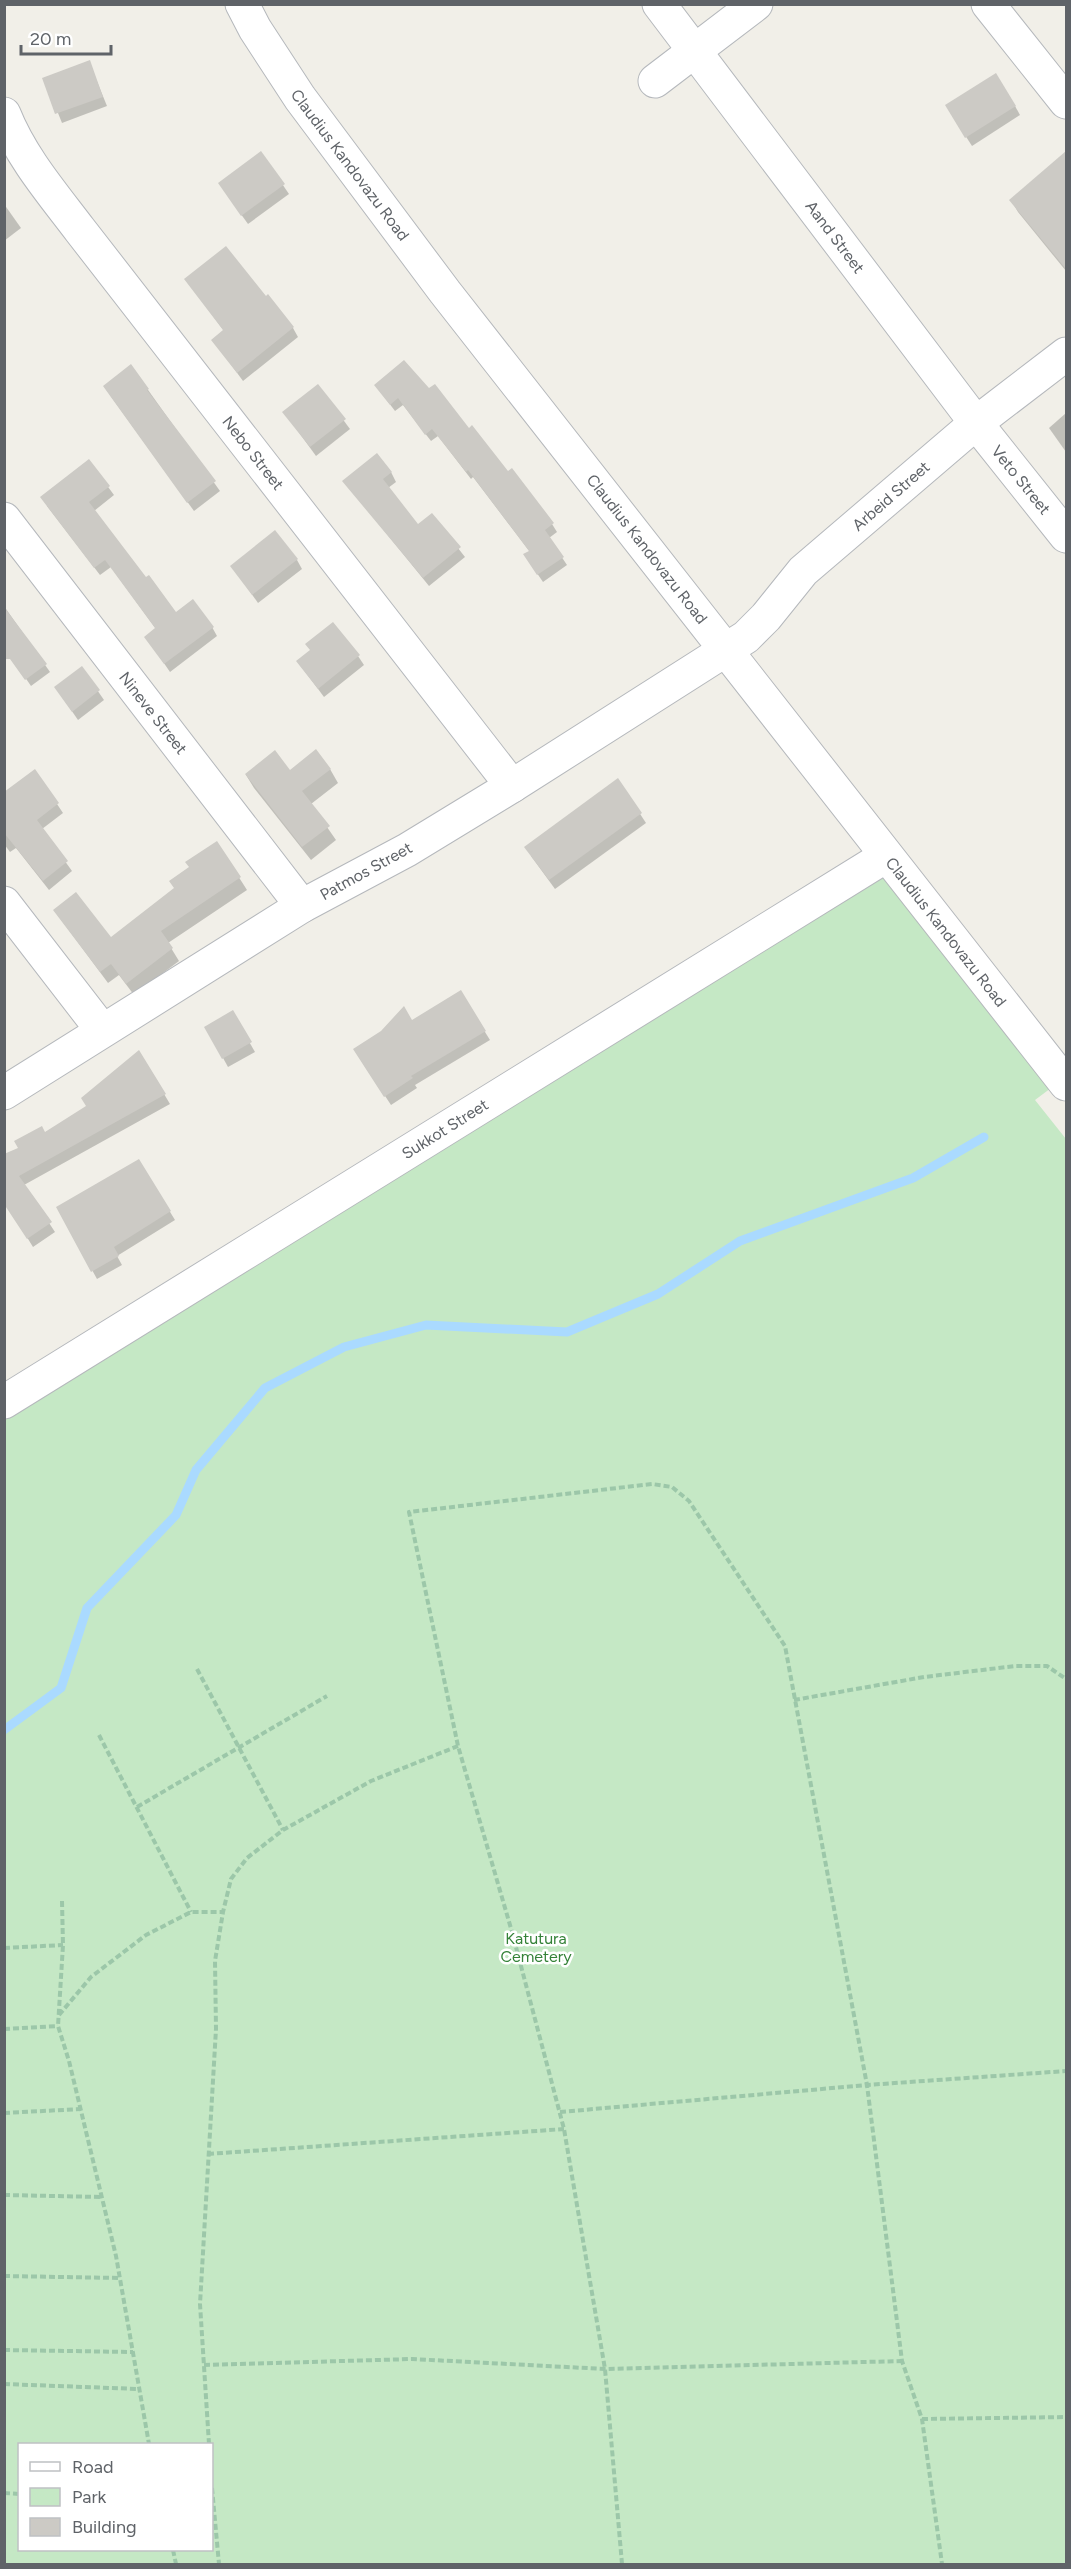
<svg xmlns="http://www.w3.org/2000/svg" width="1071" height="2569" font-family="Figtree,sans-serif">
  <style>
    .green { fill: #c5e8c5; fill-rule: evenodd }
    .shadow { fill: #0003 }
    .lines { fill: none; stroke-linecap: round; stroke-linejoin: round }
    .stream { stroke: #aadaff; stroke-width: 9 }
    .building { fill: #cccac5 }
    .minor-casing { stroke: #b5b8bc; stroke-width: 35 }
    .path { stroke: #9cc7a9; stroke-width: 4; stroke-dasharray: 6 3; stroke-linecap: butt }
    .minor { stroke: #fff; stroke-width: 33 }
    .labels { text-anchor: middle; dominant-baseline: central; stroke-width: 5; stroke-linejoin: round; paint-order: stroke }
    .street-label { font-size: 16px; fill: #5f6368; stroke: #fff }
    .park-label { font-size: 16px; fill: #348238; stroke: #fff }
  </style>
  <rect width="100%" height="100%" fill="#f1efe8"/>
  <!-- green -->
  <path class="green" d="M 886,856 L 1063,1079 L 1035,1100 L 1066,1139 L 1066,2564 L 5,2564 L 5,1402 ZM 20,2444 L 212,2444 L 212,2550 L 20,2550 Z"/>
  <!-- shadow -->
  <g class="shadow">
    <path d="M 89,62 L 107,106 L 62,123 L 44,78 Z"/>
    <path d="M 1015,106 L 1020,115 L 972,146 L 952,115 Z"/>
    <path d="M 261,153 L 289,194 L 248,224 L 225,192 Z"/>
    <path d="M 1066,153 L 1066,271 L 1018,212 L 1011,200 Z"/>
    <path d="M 4,204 L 21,228 L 4,241 Z"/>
    <path d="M 186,279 L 265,298 L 293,328 L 298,337 L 243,381 L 213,340 L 224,331 Z"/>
    <path d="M 131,366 L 220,491 L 194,511 L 110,395 Z"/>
    <path d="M 318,386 L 350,429 L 316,456 L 284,412 Z"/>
    <path d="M 376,386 L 468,430 L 552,524 L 557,532 L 549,538 L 567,565 L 543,582 L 530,563 L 530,552 L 473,477 L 471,479 L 438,436 L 431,441 L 403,405 L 395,411 Z"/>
    <path d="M 1066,413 L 1066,452 L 1049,428 Z"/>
    <path d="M 89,461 L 114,495 L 94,511 L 146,579 L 176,614 L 212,627 L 217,636 L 170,672 L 146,637 L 156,629 L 111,567 L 100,575 L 47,506 Z"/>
    <path d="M 391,472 L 396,482 L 388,488 L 418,526 L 432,515 L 465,557 L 429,586 L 344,481 Z"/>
    <path d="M 297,560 L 302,569 L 258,603 L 232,566 Z"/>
    <path d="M 4,606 L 50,672 L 31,686 L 4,647 Z"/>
    <path d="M 358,656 L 364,665 L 324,697 L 298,662 Z"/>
    <path d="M 82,668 L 104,700 L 78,720 L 56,688 Z"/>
    <path d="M 330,769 L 338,783 L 311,804 L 336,840 L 311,860 L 254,788 L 246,775 Z"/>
    <path d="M 35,771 L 63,813 L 42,829 L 72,871 L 49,890 L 16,848 L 10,852 L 4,844 L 4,793 Z"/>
    <path d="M 618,780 L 646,823 L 555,889 L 531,856 Z"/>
    <path d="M 217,843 L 247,890 L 168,943 L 179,961 L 134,995 L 119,975 L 108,983 L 54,910 L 111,939 L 176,889 L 191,868 Z"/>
    <path d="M 460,992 L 490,1040 L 415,1085 L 417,1088 L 391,1105 L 360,1058 L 411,1022 Z"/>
    <path d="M 232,1012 L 255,1052 L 228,1067 L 206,1027 Z"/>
    <path d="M 139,1052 L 170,1104 L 24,1185 L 55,1232 L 33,1247 L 7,1205 L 4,1207 L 4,1157 L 88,1107 Z"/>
    <path d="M 139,1161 L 175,1220 L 117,1256 L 122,1265 L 97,1279 L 58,1208 Z"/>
  </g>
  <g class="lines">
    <!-- stream -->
    <path class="stream" d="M 4,1730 L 61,1688 L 87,1608 L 176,1515 L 196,1470 L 265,1388 L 344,1347 L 426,1325 L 567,1332 L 658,1294 L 740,1241 L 913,1178 L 984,1137"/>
  </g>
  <!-- building -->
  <g class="building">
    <path d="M 90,60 L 103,97 L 55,114 L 42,78 Z"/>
    <path d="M 996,73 L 1016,106 L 965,138 L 945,105 Z"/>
    <path d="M 261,151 L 285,184 L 241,216 L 218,183 Z"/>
    <path d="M 1066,151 L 1066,269 L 1009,200 Z"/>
    <path d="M 226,246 L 266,296 L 268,294 L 294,327 L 237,373 L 211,340 L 223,330 L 184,279 Z"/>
    <path d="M 404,360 L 429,388 L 435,384 L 469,428 L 472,425 L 508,471 L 512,468 L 554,523 L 545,530 L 564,557 L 537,575 L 523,554 L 529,551 L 468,470 L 466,472 L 432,429 L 425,435 L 398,398 L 390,405 L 374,385 Z"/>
    <path d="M 131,364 L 149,389 L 147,390 L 216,481 L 187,503 L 103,386 Z"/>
    <path d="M 318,384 L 346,419 L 310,447 L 282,412 Z"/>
    <path d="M 377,453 L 392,472 L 383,479 L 418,524 L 432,513 L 461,547 L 423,578 L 342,481 Z"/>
    <path d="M 89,459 L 110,486 L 89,502 L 146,577 L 149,575 L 176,612 L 193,599 L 214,627 L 164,664 L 144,637 L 155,628 L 105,560 L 94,568 L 40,497 Z"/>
    <path d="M 275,530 L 298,559 L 252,595 L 230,566 Z"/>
    <path d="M 4,607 L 47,664 L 25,680 L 10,659 L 4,659 Z"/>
    <path d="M 333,622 L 360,655 L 318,689 L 296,661 L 310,650 L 305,644 Z"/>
    <path d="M 82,666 L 100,690 L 72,712 L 54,687 Z"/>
    <path d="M 316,749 L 331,769 L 302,791 L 330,826 L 302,847 L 245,774 L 275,750 L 290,770 Z"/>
    <path d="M 35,769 L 59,803 L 37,820 L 68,861 L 43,881 L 4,833 L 4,792 Z"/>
    <path d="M 618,778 L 642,813 L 549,880 L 524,847 Z"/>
    <path d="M 217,841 L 241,877 L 161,931 L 173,948 L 126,984 L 111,964 L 100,972 L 53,910 L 76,892 L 111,937 L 174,888 L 169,881 L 189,867 L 185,862 Z"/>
    <path d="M 461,990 L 486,1031 L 411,1076 L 413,1078 L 384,1097 L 353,1049 L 381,1031 L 404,1006 L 412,1020 Z"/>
    <path d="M 233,1010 L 252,1042 L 222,1059 L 204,1027 Z"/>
    <path d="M 139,1050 L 166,1094 L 19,1176 L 52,1222 L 27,1239 L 4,1204 L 4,1154 L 18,1148 L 14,1141 L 42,1126 L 45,1132 L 86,1106 L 81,1098 Z"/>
    <path d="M 139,1159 L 171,1211 L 114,1247 L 119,1256 L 91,1272 L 56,1207 Z"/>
  </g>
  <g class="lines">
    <defs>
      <g id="minor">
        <path d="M 242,4 L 255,29 L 300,98 L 445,292 L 1066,1084"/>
        <path d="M 659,4 L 976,423 L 1066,536"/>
        <path d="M 988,4 L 1066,102"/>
        <path d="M 655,81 L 756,4"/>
        <path d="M 4,114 C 21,157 52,193 80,230 L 512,786"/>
        <path d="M 4,519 L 302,906"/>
        <path d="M 4,903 L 102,1030"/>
        <path d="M 4,1093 L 302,906 L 407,850 L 512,786 L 746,637 L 766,617 L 803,571 L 976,423 L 1066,354"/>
        <path d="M 4,1402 L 886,856"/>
      </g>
    </defs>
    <!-- minor casing -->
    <use href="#minor" class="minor-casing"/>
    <!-- path -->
    <g class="path">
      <path d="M 197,1669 L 283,1830"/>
      <path d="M 794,1700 L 924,1677 L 1015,1666 L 1047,1666 L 1066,1679"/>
      <path d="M 99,1735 L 191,1912"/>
      <path d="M 137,1807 L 327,1696"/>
      <path d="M 62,1901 L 63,1945 L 58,2026 L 69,2061 L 116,2256 L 149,2444"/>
      <path d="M 4,1948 L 63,1945"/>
      <path d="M 59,2015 L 91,1977 L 146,1935 L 191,1912 L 223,1912"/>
      <path d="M 4,2029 L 58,2026"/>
      <path d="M 560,2112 L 867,2085 L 1066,2071"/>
      <path d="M 4,2113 L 81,2109"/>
      <path d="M 208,2154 L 564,2129"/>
      <path d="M 4,2195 L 102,2197"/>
      <path d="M 4,2276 L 120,2278"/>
      <path d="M 4,2350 L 133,2352"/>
      <path d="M 204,2365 L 412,2359 L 605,2369 L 902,2361"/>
      <path d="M 4,2384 L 139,2389"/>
      <path d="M 922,2419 L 1066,2417"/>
      <path d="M 209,2444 L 200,2304 L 216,2029 L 215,1961 L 223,1912 L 231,1879 L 247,1858 L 283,1830 L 371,1781 L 458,1746"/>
      <path d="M 212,2488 L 219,2564"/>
      <path d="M 4,2493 L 20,2494"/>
      <path d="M 173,2550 L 176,2564"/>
      <path d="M 622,2564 L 605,2369 L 564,2129 L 512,1932 L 458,1746 L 409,1512 L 652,1484 L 672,1487 L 689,1501 L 785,1646 L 867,2085 L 902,2361 L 922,2419 L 942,2564"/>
    </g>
    <!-- minor -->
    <use href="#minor" class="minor"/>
  </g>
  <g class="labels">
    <!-- street labels -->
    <g class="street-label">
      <text transform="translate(350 165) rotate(53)">Claudius Kandovazu Road</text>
      <text transform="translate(835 237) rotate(53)">Aand Street</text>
      <text transform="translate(253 453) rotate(52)">Nebo Street</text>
      <text transform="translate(1021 480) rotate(51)">Veto Street</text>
      <text transform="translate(891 496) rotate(-41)">Arbeid Street</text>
      <text transform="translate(647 549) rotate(52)">Claudius Kandovazu Road</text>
      <text transform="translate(153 713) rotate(52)">Nineve Street</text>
      <text transform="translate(366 871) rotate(-29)">Patmos Street</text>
      <text transform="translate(946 932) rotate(52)">Claudius Kandovazu Road</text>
      <text transform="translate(445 1129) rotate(-32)">Sukkot Street</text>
    </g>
    <!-- park labels -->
    <g class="park-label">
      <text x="536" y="1938">Katutura<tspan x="536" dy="18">Cemetery</tspan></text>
    </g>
  </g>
  <!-- border -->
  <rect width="1071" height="2569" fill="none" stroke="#5f6368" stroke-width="12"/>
  <!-- legend -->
  <rect x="18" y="2443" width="195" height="108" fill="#ffffff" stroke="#bfc1c3" stroke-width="1.5"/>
  <rect x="30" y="2462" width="30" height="9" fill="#ffffff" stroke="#bfc1c3" stroke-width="1.5"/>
  <text x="72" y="2473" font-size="18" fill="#5f6368">Road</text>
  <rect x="30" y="2488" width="30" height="18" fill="#c5e8c5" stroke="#bfc1c3" stroke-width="1.5"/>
  <text x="72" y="2503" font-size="18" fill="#5f6368">Park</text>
  <rect x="30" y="2518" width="30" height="18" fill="#cccac5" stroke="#bfc1c3" stroke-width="1.5"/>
  <text x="72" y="2533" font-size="18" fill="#5f6368">Building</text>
  <!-- scale -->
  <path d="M21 45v9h90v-9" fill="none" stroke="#5f6368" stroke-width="3"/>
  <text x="30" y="45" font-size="18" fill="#5f6368" stroke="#ffffff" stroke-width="4.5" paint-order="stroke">20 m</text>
</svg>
